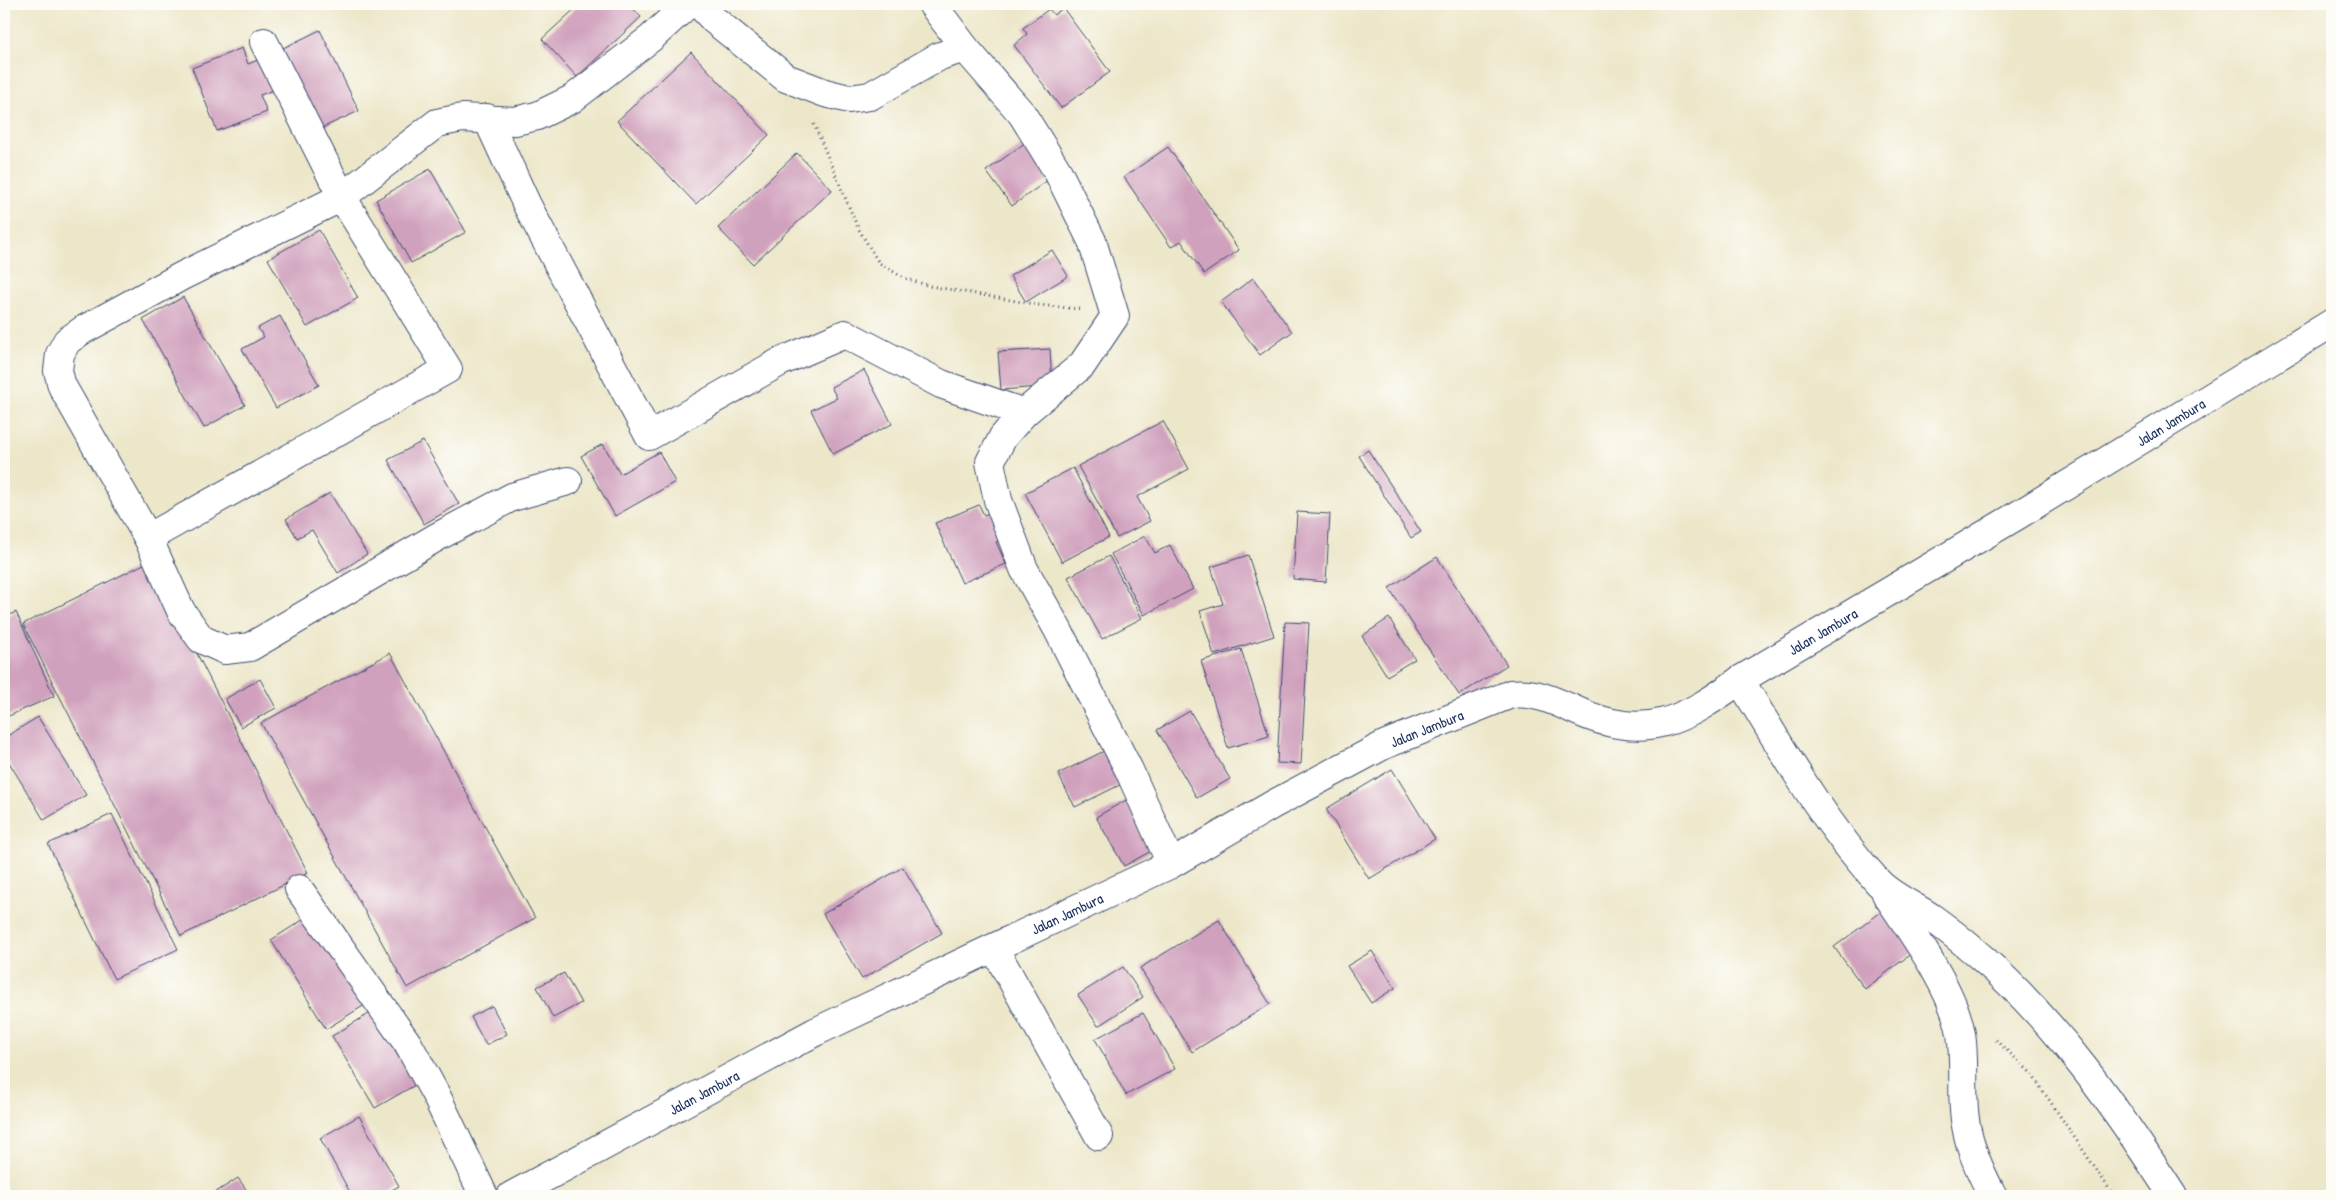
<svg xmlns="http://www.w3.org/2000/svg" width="2336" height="1200" font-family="'Patrick Hand',sans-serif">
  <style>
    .building { fill: #d0a1bd }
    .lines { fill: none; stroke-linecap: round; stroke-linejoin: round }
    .minor-casing { stroke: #3a4b6e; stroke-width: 30 }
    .path { stroke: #3a4b6e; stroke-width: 3; stroke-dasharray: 1 4; stroke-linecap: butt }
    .minor { stroke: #fff; stroke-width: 28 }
    .labels { text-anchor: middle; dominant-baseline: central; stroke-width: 4.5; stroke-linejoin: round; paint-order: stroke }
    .street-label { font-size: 15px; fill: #1b2f5e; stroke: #fdfcf7 }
  </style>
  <rect width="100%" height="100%" fill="#fdfcf7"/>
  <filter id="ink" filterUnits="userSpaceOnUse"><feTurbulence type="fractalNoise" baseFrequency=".02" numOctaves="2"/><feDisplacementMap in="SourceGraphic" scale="10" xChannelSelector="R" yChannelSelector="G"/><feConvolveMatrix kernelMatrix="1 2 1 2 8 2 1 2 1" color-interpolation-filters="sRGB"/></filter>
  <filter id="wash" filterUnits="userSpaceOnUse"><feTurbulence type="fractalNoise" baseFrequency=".0096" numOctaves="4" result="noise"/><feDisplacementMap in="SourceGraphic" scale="20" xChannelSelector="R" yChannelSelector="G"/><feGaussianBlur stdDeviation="1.12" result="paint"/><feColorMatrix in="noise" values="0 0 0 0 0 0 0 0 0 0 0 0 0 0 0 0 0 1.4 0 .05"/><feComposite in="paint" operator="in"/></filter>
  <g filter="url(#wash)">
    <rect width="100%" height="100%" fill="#ede7ca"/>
    <g id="blocks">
      <!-- building -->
      <g class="building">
        <path d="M 580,4 L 629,4 L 641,17 L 577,77 L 542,39 Z"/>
        <path d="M 1063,8 L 1110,72 L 1061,108 L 1014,45 L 1027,34 L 1023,28 L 1049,9 L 1054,15 Z"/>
        <path d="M 320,30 L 359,111 L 315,131 L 277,51 Z"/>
        <path d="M 242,48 L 248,64 L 263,58 L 276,89 L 260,95 L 267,112 L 217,131 L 192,68 Z"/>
        <path d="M 691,52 L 769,135 L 696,204 L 617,121 Z"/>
        <path d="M 1029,140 L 1055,175 L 1012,206 L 986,171 Z"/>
        <path d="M 1168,147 L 1239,250 L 1204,274 L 1181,241 L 1171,247 L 1124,177 Z"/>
        <path d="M 797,153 L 832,190 L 753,264 L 718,228 Z"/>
        <path d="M 430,169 L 466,232 L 411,263 L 376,200 Z"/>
        <path d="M 319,230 L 358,298 L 307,327 L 268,259 Z"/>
        <path d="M 1052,250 L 1068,276 L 1026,302 L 1010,276 Z"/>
        <path d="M 1253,278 L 1292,332 L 1260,355 L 1221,302 Z"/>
        <path d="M 183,297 L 245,405 L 204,428 L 143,320 Z"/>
        <path d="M 280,316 L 319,385 L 276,408 L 242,349 L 264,337 L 258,328 Z"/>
        <path d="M 1050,349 L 1052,386 L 1001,390 L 998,352 Z"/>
        <path d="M 864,370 L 892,424 L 833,454 L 811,410 L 837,398 L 831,387 Z"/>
        <path d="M 1163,421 L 1189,469 L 1137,497 L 1150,521 L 1117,538 L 1078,466 Z"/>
        <path d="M 423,441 L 459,504 L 424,524 L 388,460 Z"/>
        <path d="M 603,444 L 620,474 L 659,452 L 675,482 L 615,516 L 581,456 Z"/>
        <path d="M 1368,450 L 1421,532 L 1411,538 L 1359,456 Z"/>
        <path d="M 1073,468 L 1109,537 L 1062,562 L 1025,493 Z"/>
        <path d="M 330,493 L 367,554 L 338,573 L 312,530 L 297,538 L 286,519 Z"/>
        <path d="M 979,505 L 984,515 L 998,509 L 1010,536 L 996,542 L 1006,564 L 962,583 L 935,523 Z"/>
        <path d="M 1297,512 L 1330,514 L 1326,582 L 1293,579 Z"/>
        <path d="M 1145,536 L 1155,553 L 1170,545 L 1193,589 L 1144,615 L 1111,554 Z"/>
        <path d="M 1248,555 L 1274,636 L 1214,655 L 1200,611 L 1223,604 L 1211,567 Z"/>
        <path d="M 1109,556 L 1142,618 L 1102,639 L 1068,577 Z"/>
        <path d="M 1437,557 L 1507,665 L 1459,695 L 1389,588 Z"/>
        <path d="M 150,561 L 308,873 L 181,936 L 23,624 Z"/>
        <path d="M 16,612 L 54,696 L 4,718 L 4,618 Z"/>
        <path d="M 1389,618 L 1415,659 L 1387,676 L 1362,636 Z"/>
        <path d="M 1285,622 L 1309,623 L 1301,764 L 1277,763 Z"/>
        <path d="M 1241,649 L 1269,736 L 1228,748 L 1201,661 Z"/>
        <path d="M 390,653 L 535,918 L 407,988 L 261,723 Z"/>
        <path d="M 260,679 L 276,708 L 241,727 L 225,699 Z"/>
        <path d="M 1190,711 L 1230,779 L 1197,798 L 1157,730 Z"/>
        <path d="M 38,717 L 86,795 L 44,820 L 4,754 L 4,738 Z"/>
        <path d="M 1108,749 L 1126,782 L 1075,807 L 1058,774 Z"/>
        <path d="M 1392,769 L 1435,839 L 1369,879 L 1326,809 Z"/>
        <path d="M 1128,799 L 1155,849 L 1124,866 L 1096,817 Z"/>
        <path d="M 112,814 L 178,949 L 114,979 L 48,844 Z"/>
        <path d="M 903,867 L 942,933 L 862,979 L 823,914 Z"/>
        <path d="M 320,909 L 376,998 L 326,1029 L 271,940 Z"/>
        <path d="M 1885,909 L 1916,950 L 1865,989 L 1834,947 Z"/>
        <path d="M 1219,920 L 1270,1004 L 1192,1052 L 1140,968 Z"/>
        <path d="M 1372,951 L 1395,988 L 1371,1003 L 1347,966 Z"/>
        <path d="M 1123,967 L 1143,997 L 1098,1026 L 1078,995 Z"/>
        <path d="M 564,973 L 581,1003 L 553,1018 L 537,987 Z"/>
        <path d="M 492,1006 L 507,1034 L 486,1045 L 471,1017 Z"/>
        <path d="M 372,1012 L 415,1085 L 375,1108 L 332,1036 Z"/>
        <path d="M 1143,1013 L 1175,1069 L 1126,1095 L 1095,1039 Z"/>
        <path d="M 359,1116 L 399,1186 L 381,1196 L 352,1196 L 320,1138 Z"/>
        <path d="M 238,1178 L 251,1196 L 210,1196 Z"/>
      </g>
    </g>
  </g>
  <g filter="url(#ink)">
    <use href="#blocks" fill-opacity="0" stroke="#3a4b6e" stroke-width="1"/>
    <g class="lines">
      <defs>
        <g id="minor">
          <path d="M 699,4 L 714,20 L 786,78 L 825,93 L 849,99 L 870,96 L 940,56 L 965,48 L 1022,114 L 1058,172 L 1092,241 L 1115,316 L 1082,365 L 1024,413 L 1003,437 L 990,462 L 998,500 L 1024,569 L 1058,630 L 1129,770 L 1171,864"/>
          <path d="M 932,4 L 965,48"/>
          <path d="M 487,118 L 527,205 L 649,436 L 780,362 L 845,334 L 941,384 L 1024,413"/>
          <path d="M 568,481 L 512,497 L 437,537 L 250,647 L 225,650 L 201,639 L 181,611 L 148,538 L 62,386 L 58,371 L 60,354 L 67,341 L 83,330 L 182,276 L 342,197 L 437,123 L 462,118 L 515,121 L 537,116 L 572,99 L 651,38 L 688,4"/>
          <path d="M 148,538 L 448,369 L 342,197 L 264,42"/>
          <path d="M 1740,680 C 1782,749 1823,822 1878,882 C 1892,897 1915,906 1932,918 C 1949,930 1966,944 1982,958 C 2059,1025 2118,1111 2173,1196"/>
          <path d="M 299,889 L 408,1044 L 436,1095 L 484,1196"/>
          <path d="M 1886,894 C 1911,931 1954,990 1961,1034 C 1965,1059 1962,1085 1964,1110 C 1966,1141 1979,1170 1993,1196"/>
          <path d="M 994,948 L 1099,1136"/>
          <path id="s1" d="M 511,1196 L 815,1032 L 1171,864 L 1272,805 L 1384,745 L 1511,694 C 1535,691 1555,701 1577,711 C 1646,742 1683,721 1740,680 L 2018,515 L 2332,323"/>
        </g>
      </defs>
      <!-- minor casing -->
      <use href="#minor" class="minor-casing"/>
      <!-- path -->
      <g class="path">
        <path d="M 814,124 L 858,228 L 879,263 L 904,278 L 930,286 L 1039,305 L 1079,309"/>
        <path d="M 1996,1040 L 2031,1073 L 2114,1196"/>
      </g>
      <!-- minor -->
      <use href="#minor" class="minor"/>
    </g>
  </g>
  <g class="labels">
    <!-- street labels -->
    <g class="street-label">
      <text stroke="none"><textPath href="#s1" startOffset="1868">Jalan Jambura</textPath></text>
      <text stroke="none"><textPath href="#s1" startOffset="1462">Jalan Jambura</textPath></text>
      <text stroke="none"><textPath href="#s1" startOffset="1029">Jalan Jambura</textPath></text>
      <text stroke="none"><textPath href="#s1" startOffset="624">Jalan Jambura</textPath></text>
      <text stroke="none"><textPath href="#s1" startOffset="219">Jalan Jambura</textPath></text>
    </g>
  </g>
  <!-- margin -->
  <rect width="2336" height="1200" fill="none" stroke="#fdfcf7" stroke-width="20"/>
</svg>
